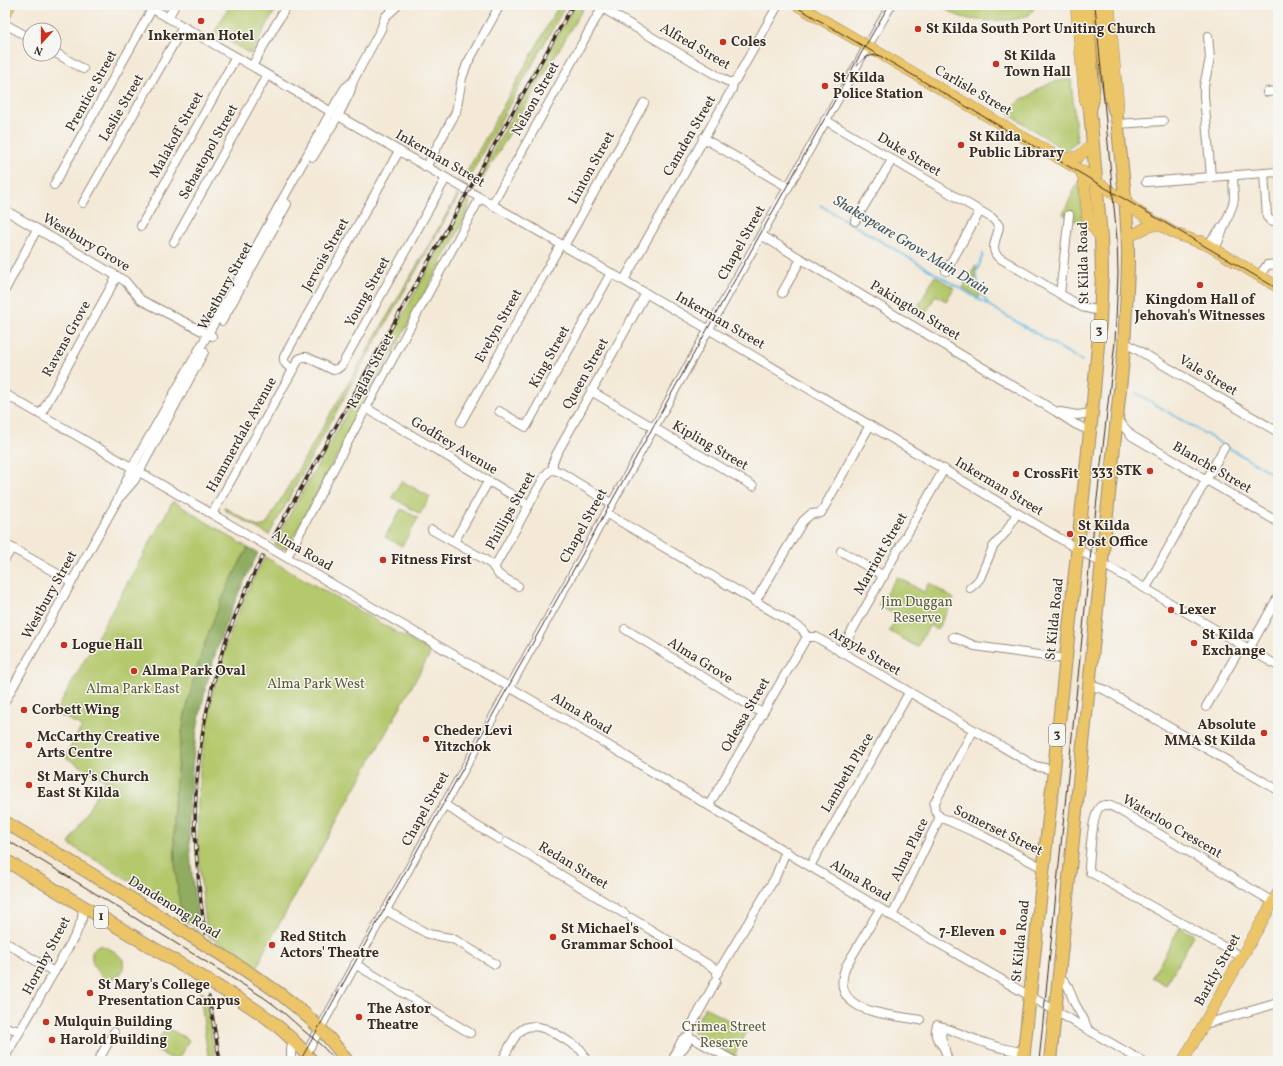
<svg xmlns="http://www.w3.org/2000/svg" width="1283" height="1066" font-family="Vollkorn,serif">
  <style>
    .green { fill: #b4c86c; stroke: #787945 }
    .forest { fill: #8fac60; stroke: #656b3f }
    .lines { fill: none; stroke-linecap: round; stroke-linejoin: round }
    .stream { stroke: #68bee5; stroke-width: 2 }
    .minor-casing { stroke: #988a7a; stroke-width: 10 }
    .major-casing { stroke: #988a7a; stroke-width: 12 }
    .highway-casing { stroke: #988a7a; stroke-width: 14 }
    .minor { stroke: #fff; stroke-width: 8 }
    .major { stroke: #ecc569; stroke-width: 11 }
    .highway { stroke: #ecc569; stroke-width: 12 }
    .tram { stroke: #3b2a1e; stroke-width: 1 }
    .rail-casing { stroke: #3b2a1e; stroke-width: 3.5 }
    .rail { stroke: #f6f6f2; stroke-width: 2; stroke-dasharray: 6; stroke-linecap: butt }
    .minor-bridge-casing { stroke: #988a7a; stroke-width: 10; stroke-linecap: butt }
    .highway-bridge-casing { stroke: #988a7a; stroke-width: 14; stroke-linecap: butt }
    .minor-bridge { stroke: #fff; stroke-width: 8 }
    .highway-bridge { stroke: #ecc569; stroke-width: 12 }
    .poi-dot { fill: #c8321e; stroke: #f6f6f2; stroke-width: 1.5 }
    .labels { text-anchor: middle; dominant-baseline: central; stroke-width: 3; stroke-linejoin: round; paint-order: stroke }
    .shield { fill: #f6f6f2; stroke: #73675e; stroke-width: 1 }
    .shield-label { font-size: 13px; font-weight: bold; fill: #3b2a1e }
    .poi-label { font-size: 14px; font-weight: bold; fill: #3b2a1e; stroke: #f6f6f2; text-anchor: start }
    .street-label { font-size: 14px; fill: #3b2a1e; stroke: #f6f6f2 }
    .park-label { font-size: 14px; fill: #5f5935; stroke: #f6f6f2 }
    .water-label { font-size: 15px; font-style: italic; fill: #48565a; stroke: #f6f6f2 }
  </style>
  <rect width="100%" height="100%" fill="#f6f6f2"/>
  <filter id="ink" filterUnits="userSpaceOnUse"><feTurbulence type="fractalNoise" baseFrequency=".025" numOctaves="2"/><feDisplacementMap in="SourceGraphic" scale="8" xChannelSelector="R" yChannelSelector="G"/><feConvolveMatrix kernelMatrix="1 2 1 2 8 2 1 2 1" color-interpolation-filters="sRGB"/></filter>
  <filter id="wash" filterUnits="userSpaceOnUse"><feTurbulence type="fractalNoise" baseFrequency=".012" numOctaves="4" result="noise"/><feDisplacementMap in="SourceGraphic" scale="16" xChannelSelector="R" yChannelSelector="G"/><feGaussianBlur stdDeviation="0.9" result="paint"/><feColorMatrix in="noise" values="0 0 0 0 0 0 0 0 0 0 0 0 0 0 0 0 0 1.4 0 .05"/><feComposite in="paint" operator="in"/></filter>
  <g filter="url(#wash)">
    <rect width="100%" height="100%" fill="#f4e9d7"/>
    <!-- green -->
    <g class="green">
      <path d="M 230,5 L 278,5 L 251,54 L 214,33 Z"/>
      <path d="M 559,5 L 566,5 L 485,148 L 469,179 L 464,177 Z"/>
      <path d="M 575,5 L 585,5 L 479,185 L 475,183 Z"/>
      <path d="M 940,5 L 1035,5 L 1035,6 C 1034,8 1032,12 1030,14 C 1019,22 978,22 965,18 C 956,16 947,10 940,5 Z"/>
      <path d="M 1071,79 L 1077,141 L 1066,150 L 1064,150 L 1009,114 L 1017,103 L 1025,97 L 1026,98 L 1038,90 L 1037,89 L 1053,82 Z"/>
      <path d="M 1079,180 L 1083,225 L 1063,214 Z"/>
      <path d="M 457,195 L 458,197 L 351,385 L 269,535 L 225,510 L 224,507 L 258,527 L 266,525 L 456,198 Z"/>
      <path d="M 465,200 L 470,202 L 467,213 L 460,228 L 288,547 L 283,549 L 275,545 L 277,540 L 276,539 L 365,381 L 367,382 L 365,386 L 369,388 L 380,369 L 374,365 L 433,261 Z"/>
      <path d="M 976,265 L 975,282 L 980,297 L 979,298 L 963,288 Z"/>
      <path d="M 935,276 L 954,288 L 946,301 L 936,295 L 922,319 L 914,314 Z"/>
      <path d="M 402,481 L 430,497 L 420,514 L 392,497 Z"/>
      <path d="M 173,501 L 248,548 L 240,562 L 185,714 L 180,745 L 174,803 L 174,839 L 175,862 L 182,919 L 175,908 L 69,844 L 105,780 L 65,757 L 82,726 L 55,713 Z"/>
      <path d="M 401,509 L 418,518 L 402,546 L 385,537 Z"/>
      <path d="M 265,557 L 431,652 L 263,953 L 258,967 L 242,958 L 207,935 C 204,904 199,874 198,844 C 194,747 217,641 265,557 Z"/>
      <path d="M 897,577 L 924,592 L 929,583 L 954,599 L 937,630 L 930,625 L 917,647 L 889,631 L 898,616 L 878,605 Z"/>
      <path d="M 1180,927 L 1194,935 L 1166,985 L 1152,977 Z"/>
      <path d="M 99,945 C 108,947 117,952 123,960 C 125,972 118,981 106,979 C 95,974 84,952 99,945 Z"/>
      <path d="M 200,991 L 206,995 L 210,1025 L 216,1061 L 209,1061 L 206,1042 Z"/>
      <path d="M 705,1007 L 747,1031 L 734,1057 L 693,1033 L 692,1030 Z"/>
      <path d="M 166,1027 L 189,1040 L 177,1061 L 175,1061 L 154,1048 Z"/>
    </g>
    <!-- forest -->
    <path class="forest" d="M 248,548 L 258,553 C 245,579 233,604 223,631 C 201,692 190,756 189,821 C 189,857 194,893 199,929 L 182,919 C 179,900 176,881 175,862 C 168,752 194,642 248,548 Z"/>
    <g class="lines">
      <!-- stream -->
      <g class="stream">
        <path d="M 820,205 L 990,306"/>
        <path d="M 977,271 L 983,254"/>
        <path d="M 977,276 L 980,292 L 990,306 L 1082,361"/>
        <path d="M 1136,393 L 1278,477"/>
      </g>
    </g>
  </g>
  <g filter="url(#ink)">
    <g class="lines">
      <defs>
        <g id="minor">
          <path d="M 146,5 L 720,336 L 1064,541 L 1278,666"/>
          <path d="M 605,5 L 605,9 L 609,12 L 723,79 L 729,82 L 733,82"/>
          <path d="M 168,18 L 175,5"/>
          <path d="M 5,24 L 30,38"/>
          <path d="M 1208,36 L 1210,58 L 1204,86 L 1204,96 L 1211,177"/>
          <path d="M 54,52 L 83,69"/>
          <path d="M 252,66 L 287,5"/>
          <path d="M 1267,92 L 1278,91"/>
          <path d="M 825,120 L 992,218 L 997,223 L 999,226 C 998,237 989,248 998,257 L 1082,307 L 1100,311"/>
          <path d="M 1117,124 L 1163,121"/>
          <path d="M 703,138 L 788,187"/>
          <path d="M 313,157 L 338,116 L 350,92 L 353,81 L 381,29 L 385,17 L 396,7"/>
          <path d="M 426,167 L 456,112 L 462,78 L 467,64 L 500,5"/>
          <path d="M 1264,173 L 1267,217 L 1271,221 L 1278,220"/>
          <path d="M 1146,182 L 1278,172"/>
          <path d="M 54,185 L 152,9"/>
          <path d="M 83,203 L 183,27"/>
          <path d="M 492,205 L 599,13 L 605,9"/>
          <path d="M 5,210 L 125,281 L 141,300 L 212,336"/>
          <path d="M 855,221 L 892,160"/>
          <path d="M 141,226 L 236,57"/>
          <path d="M 761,235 L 1055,411 L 1075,424 L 1090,431"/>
          <path d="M 174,242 L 267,75"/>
          <path d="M 1207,245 L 1222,227"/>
          <path d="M 564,246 L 644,103"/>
          <path d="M 1215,250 L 1233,204 L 1234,199 L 1233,175"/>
          <path d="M 946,271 L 980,211"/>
          <path d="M 1259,276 L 1267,265 L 1278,264"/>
          <path d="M 624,280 L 732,89 L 733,82 L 737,78 L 778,5"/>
          <path d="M 5,290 L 37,229"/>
          <path d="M 782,293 L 801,259"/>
          <path d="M 1060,294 L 1069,215"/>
          <path d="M 222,321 L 287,204"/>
          <path d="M 1124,342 L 1278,432"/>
          <path d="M 293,369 C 288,366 283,364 284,357 L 399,151"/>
          <path d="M 591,391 L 753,486"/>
          <path d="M 5,394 L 262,543"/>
          <path d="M 366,408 L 529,505"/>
          <path d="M 499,411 L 526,427 L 611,273"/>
          <path d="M 1060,412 L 1077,415 L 1092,413"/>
          <path d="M 41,414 L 117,276"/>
          <path d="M 1117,418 L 1123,426 L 1132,436 L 1278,522"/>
          <path d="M 461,422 L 561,244"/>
          <path d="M 553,470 L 553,462 L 556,455 L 646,293"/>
          <path d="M 553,470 L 560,472 L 612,504"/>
          <path d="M 121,496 L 134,481 L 204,352"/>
          <path d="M 606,513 L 802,629 L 807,637 L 816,637 L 1035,766 L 1054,770"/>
          <path d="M 212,514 L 299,359 L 303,357 L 307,357 L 333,370 L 337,369 L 342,365 L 446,178"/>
          <path d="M 432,530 L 484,559 L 492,565 L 499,575 L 518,586"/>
          <path d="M 454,542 L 488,482"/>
          <path d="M 5,544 L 72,582"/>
          <path d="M 272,549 L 571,723 L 926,936 L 1142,1061"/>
          <path d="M 841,551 L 884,576"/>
          <path d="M 287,557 L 366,408 L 480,198"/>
          <path d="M 5,559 L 12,548"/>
          <path d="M 494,568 L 545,476 L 549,471 L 553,470"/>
          <path d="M 970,588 L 976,583 L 980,578 L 993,547 L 1006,532 L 1017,513"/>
          <path d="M 1146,588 L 1224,448"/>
          <path d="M 755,602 L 803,521 L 811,514 L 821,513 L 870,425"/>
          <path d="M 625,629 L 762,713"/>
          <path d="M 953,637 L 975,646 L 1066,659"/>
          <path d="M 1249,649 L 1278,597"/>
          <path d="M 840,652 L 944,469"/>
          <path d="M 1089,685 L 1096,687 L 1105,690 L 1278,790"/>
          <path d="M 5,701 L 117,501 L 136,460 L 208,334 L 337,101 L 345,88 L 353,81"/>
          <path d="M 1206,707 L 1242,645"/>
          <path d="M 973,731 L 934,804 L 935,811 L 940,817 L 983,836 L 1043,868"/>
          <path d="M 444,804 L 470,822 L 499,839"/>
          <path d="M 709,805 L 807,637"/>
          <path d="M 507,842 L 625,914"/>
          <path d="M 810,866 L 909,693"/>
          <path d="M 880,909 L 846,966 C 827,1014 890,1014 920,1020"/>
          <path d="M 385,910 L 428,934 L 450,938 L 455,940 L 495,964"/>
          <path d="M 892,916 L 940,817"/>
          <path d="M 631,918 L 719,971"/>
          <path d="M 5,942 L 54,972"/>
          <path d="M 1242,957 L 1090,872 L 1089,867 C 1090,856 1092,811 1101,806 C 1107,803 1114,807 1119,810 L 1273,902"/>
          <path d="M 355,964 L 470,1033"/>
          <path d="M 717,974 L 775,878 L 786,851"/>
          <path d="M 1059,975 L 1068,986 L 1074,1002 L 1084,1020 L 1088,1030"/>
          <path d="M 1205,1024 L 1278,1003"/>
          <path d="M 5,1027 L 20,1031"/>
          <path d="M 943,1027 L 941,1036 L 948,1061"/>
          <path d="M 690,1028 L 716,981"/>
          <path d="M 945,1050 C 939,1039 933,1039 937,1025 C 965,1035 994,1049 1024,1052"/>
          <path d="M 5,1057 L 76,934 L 82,919 L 83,906"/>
          <path d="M 677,1057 L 687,1043 L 689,1035"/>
          <path d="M 98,1061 L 114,1032"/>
          <path d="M 291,1061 L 291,1049 L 293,1039"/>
          <path d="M 302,1061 L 761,235 L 891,5"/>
          <path d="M 502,1061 C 507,1052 512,1039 519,1032 C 535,1015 565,1040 580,1049 L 583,1053 L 586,1061"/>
          <path d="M 672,1061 L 682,1040 L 687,1037 L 694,1039 L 734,1061"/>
        </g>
        <g id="major">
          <path d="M 797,5 L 1085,173 L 1143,215 L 1176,234 L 1207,245"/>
          <path d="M 1076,5 L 1084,89 L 1085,100 L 1090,110"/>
          <path d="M 1109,5 L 1118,104 L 1117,116"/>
          <path d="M 5,14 L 10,5"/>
          <path d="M 1060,159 L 1078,157 L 1092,145"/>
          <path d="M 1081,171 L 1084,180 L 1088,220 L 1101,238"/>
          <path d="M 1127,238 L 1147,227 L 1158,224"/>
          <path d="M 1201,241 L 1278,287"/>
          <path d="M 1183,1061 L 1278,893"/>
        </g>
        <g id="highway">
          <path d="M 5,822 L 106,883 L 191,936"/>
          <path d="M 5,860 L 197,974"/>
          <path d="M 217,952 C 267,984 312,1011 347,1061"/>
          <path d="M 220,988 C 257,1009 285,1028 312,1061"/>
          <path d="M 1023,1061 L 1092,413 L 1100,322 L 1102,272 L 1101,238 L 1090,110 L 1093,99 L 1093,88 L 1087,5"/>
          <path d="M 1050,1061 L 1124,350 C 1125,318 1128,287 1128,255 C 1128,209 1121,163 1117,118 C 1104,82 1103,43 1099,5"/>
        </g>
      </defs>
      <!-- minor casing -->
      <use href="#minor" class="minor-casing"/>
      <!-- major casing -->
      <use href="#major" class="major-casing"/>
      <!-- highway casing -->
      <use href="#highway" class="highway-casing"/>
      <!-- minor -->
      <use href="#minor" class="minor"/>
      <!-- major -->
      <use href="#major" class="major"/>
      <!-- highway -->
      <use href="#highway" class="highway"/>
      <!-- tram -->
      <g class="tram">
        <path d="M 793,5 L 1278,289"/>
        <path d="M 857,66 C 863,57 871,54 881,56"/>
        <path d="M 5,839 L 67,876 L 263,997 C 278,1007 291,1019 304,1031 C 315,1040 327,1049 335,1061"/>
        <path d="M 300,1061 L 855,64 L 889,5"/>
        <path d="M 1039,1061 L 1089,569 L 1115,342 L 1118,273 L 1117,239 L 1095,5"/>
      </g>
      <defs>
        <g id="rail">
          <path d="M 273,538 L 573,5"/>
          <path d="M 205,933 C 200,898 196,863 195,827 C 195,733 218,639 263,556"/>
          <path d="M 209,997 L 220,1061"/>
        </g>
      </defs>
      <!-- rail casing -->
      <use href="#rail" class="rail-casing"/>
      <!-- rail -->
      <use href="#rail" class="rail"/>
      <defs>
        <path id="minor-bridge" d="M 262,543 L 272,549"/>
        <g id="highway-bridge">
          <path d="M 191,936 L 217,952"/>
          <path d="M 197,974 L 220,988"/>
        </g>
      </defs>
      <!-- minor-bridge casing -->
      <use href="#minor-bridge" class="minor-bridge-casing"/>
      <!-- highway-bridge casing -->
      <use href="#highway-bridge" class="highway-bridge-casing"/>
      <!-- minor-bridge -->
      <use href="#minor-bridge" class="minor-bridge"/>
      <!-- highway-bridge -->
      <use href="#highway-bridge" class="highway-bridge"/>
    </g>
  </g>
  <!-- markers -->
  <g class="poi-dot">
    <circle cx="201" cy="21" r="4"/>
    <circle cx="918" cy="29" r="4"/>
    <circle cx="723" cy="42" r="4"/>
    <circle cx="996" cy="64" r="4"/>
    <circle cx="825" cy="86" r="4"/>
    <circle cx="961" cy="145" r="4"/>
    <circle cx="1200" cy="285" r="4"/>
    <circle cx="1150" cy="471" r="4"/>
    <circle cx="1016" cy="474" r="4"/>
    <circle cx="1070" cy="534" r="4"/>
    <circle cx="383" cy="560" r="4"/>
    <circle cx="1171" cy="610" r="4"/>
    <circle cx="1194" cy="643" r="4"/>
    <circle cx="64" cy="645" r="4"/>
    <circle cx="134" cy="671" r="4"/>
    <circle cx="24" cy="710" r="4"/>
    <circle cx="1264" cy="733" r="4"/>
    <circle cx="426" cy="739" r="4"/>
    <circle cx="29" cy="745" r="4"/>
    <circle cx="29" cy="785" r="4"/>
    <circle cx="1003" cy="932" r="4"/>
    <circle cx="553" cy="937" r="4"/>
    <circle cx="272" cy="945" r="4"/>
    <circle cx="90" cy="993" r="4"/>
    <circle cx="359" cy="1017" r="4"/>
    <circle cx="46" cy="1022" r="4"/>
    <circle cx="52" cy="1040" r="4"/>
  </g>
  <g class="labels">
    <!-- shield labels -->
    <g class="shield">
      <rect x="1091" y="320" width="16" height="22" rx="3"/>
      <rect x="1049" y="724" width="16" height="22" rx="3"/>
      <rect x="94" y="906" width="14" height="22" rx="3"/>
    </g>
    <g class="shield-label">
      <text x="1099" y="331">3</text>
      <text x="1057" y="735">3</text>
      <text x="101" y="917">1</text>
    </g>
    <!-- poi labels -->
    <g class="poi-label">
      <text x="926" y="29">St Kilda South Port Uniting Church</text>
      <text x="201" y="36" text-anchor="middle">Inkerman Hotel</text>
      <text x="731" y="42">Coles</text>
      <text x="1004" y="56">St Kilda<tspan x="1004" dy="16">Town Hall</tspan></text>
      <text x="833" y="78">St Kilda<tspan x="833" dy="16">Police Station</tspan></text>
      <text x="969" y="137">St Kilda<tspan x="969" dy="16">Public Library</tspan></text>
      <text x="1200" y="300" text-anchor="middle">Kingdom Hall of<tspan x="1200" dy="16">Jehovah's Witnesses</tspan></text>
      <text x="1142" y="471" text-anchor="end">333 STK</text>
      <text x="1024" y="474">CrossFit</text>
      <text x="1078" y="526">St Kilda<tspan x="1078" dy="16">Post Office</tspan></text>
      <text x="391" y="560">Fitness First</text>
      <text x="1179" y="610">Lexer</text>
      <text x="1202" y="635">St Kilda<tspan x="1202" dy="16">Exchange</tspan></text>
      <text x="72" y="645">Logue Hall</text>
      <text x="142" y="671">Alma Park Oval</text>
      <text x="32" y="710">Corbett Wing</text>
      <text x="1256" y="725" text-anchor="end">Absolute<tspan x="1256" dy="16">MMA St Kilda</tspan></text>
      <text x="434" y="731">Cheder Levi<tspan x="434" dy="16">Yitzchok</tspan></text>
      <text x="37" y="737">McCarthy Creative<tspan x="37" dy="16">Arts Centre</tspan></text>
      <text x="37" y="777">St Mary's Church<tspan x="37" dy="16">East St Kilda</tspan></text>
      <text x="561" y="929">St Michael's<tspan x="561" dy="16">Grammar School</tspan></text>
      <text x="995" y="932" text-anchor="end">7-Eleven</text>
      <text x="280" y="937">Red Stitch<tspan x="280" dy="16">Actors' Theatre</tspan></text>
      <text x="98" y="985">St Mary's College<tspan x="98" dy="16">Presentation Campus</tspan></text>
      <text x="367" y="1009">The Astor<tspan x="367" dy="16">Theatre</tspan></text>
      <text x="54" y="1022">Mulquin Building</text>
      <text x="60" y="1040">Harold Building</text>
    </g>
    <!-- street labels -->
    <g class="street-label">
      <text transform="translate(695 47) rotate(30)">Alfred Street</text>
      <text transform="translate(92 91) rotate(-61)">Prentice Street</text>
      <text transform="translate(973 91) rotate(30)">Carlisle Street</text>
      <text transform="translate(536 99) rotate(-61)">Nelson Street</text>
      <text transform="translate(122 108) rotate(-60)">Leslie Street</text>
      <text transform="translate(177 135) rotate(-61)">Malakoff Street</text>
      <text transform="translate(690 136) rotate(-60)">Camden Street</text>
      <text transform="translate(209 152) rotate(-61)">Sebastopol Street</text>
      <text transform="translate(909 155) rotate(31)">Duke Street</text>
      <text transform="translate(440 159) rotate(30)">Inkerman Street</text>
      <text transform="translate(592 168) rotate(-61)">Linton Street</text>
      <text transform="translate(86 243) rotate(31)">Westbury Grove</text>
      <text transform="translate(742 243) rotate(-61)">Chapel Street</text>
      <text transform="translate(326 255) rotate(-61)">Jervois Street</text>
      <text transform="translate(1084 263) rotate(-91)">St Kilda Road</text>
      <text transform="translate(226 286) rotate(-61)">Westbury Street</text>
      <text transform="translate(368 292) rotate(-61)">Young Street</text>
      <text transform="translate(915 311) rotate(31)">Pakington Street</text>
      <text transform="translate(720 321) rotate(30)">Inkerman Street</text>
      <text transform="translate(499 326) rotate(-61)">Evelyn Street</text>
      <text transform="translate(67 339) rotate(-61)">Ravens Grove</text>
      <text transform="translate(550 357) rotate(-61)">King Street</text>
      <text transform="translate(371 371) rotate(-62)">Raglan Street</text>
      <text transform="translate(586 374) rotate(-61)">Queen Street</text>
      <text transform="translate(1208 376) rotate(31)">Vale Street</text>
      <text transform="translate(242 435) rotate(-61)">Hammerdale Avenue</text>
      <text transform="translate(454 446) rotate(31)">Godfrey Avenue</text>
      <text transform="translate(710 446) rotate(30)">Kipling Street</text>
      <text transform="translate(1212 468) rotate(30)">Blanche Street</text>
      <text transform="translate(999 487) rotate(31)">Inkerman Street</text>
      <text transform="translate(511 511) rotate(-61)">Phillips Street</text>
      <text transform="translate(584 526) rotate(-61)">Chapel Street</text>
      <text transform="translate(302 551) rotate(30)">Alma Road</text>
      <text transform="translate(881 554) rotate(-60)">Marriott Street</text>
      <text transform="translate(50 595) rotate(-61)">Westbury Street</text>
      <text transform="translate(1055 619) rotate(-84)">St Kilda Road</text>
      <text transform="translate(865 652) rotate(31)">Argyle Street</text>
      <text transform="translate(700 661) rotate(32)">Alma Grove</text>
      <text transform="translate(581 714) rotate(31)">Alma Road</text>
      <text transform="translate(746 715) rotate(-60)">Odessa Street</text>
      <text transform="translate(848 773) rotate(-60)">Lambeth Place</text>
      <text transform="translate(426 809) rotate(-61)">Chapel Street</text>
      <text transform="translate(1172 827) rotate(30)">Waterloo Crescent</text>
      <text transform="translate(998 831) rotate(26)">Somerset Street</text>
      <text transform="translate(910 850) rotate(-64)">Alma Place</text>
      <text transform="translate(573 866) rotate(31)">Redan Street</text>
      <text transform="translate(860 881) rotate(31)">Alma Road</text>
      <text transform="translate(174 908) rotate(32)">Dandenong Road</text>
      <text transform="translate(1021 941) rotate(-84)">St Kilda Road</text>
      <text transform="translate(47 956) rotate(-62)">Hornby Street</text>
      <text transform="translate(1218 970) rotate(-61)">Barkly Street</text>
    </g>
    <!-- park labels -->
    <g class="park-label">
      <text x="917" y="602">Jim Duggan<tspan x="917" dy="16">Reserve</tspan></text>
      <text x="316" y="684">Alma Park West</text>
      <text x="133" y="689">Alma Park East</text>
      <text x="724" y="1027">Crimea Street<tspan x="724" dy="16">Reserve</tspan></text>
    </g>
    <!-- water labels -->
    <g class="water-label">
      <text transform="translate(911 246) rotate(31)">Shakespeare Grove Main Drain</text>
    </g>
  </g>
  <!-- margin -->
  <rect width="1283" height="1066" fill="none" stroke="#f6f6f2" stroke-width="20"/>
  <!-- north arrow -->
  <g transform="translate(42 42) rotate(201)"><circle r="19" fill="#f6f6f2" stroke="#aba49d"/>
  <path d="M0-3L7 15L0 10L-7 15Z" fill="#c8321e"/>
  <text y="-6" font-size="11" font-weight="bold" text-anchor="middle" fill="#3b2a1e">N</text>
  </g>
</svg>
